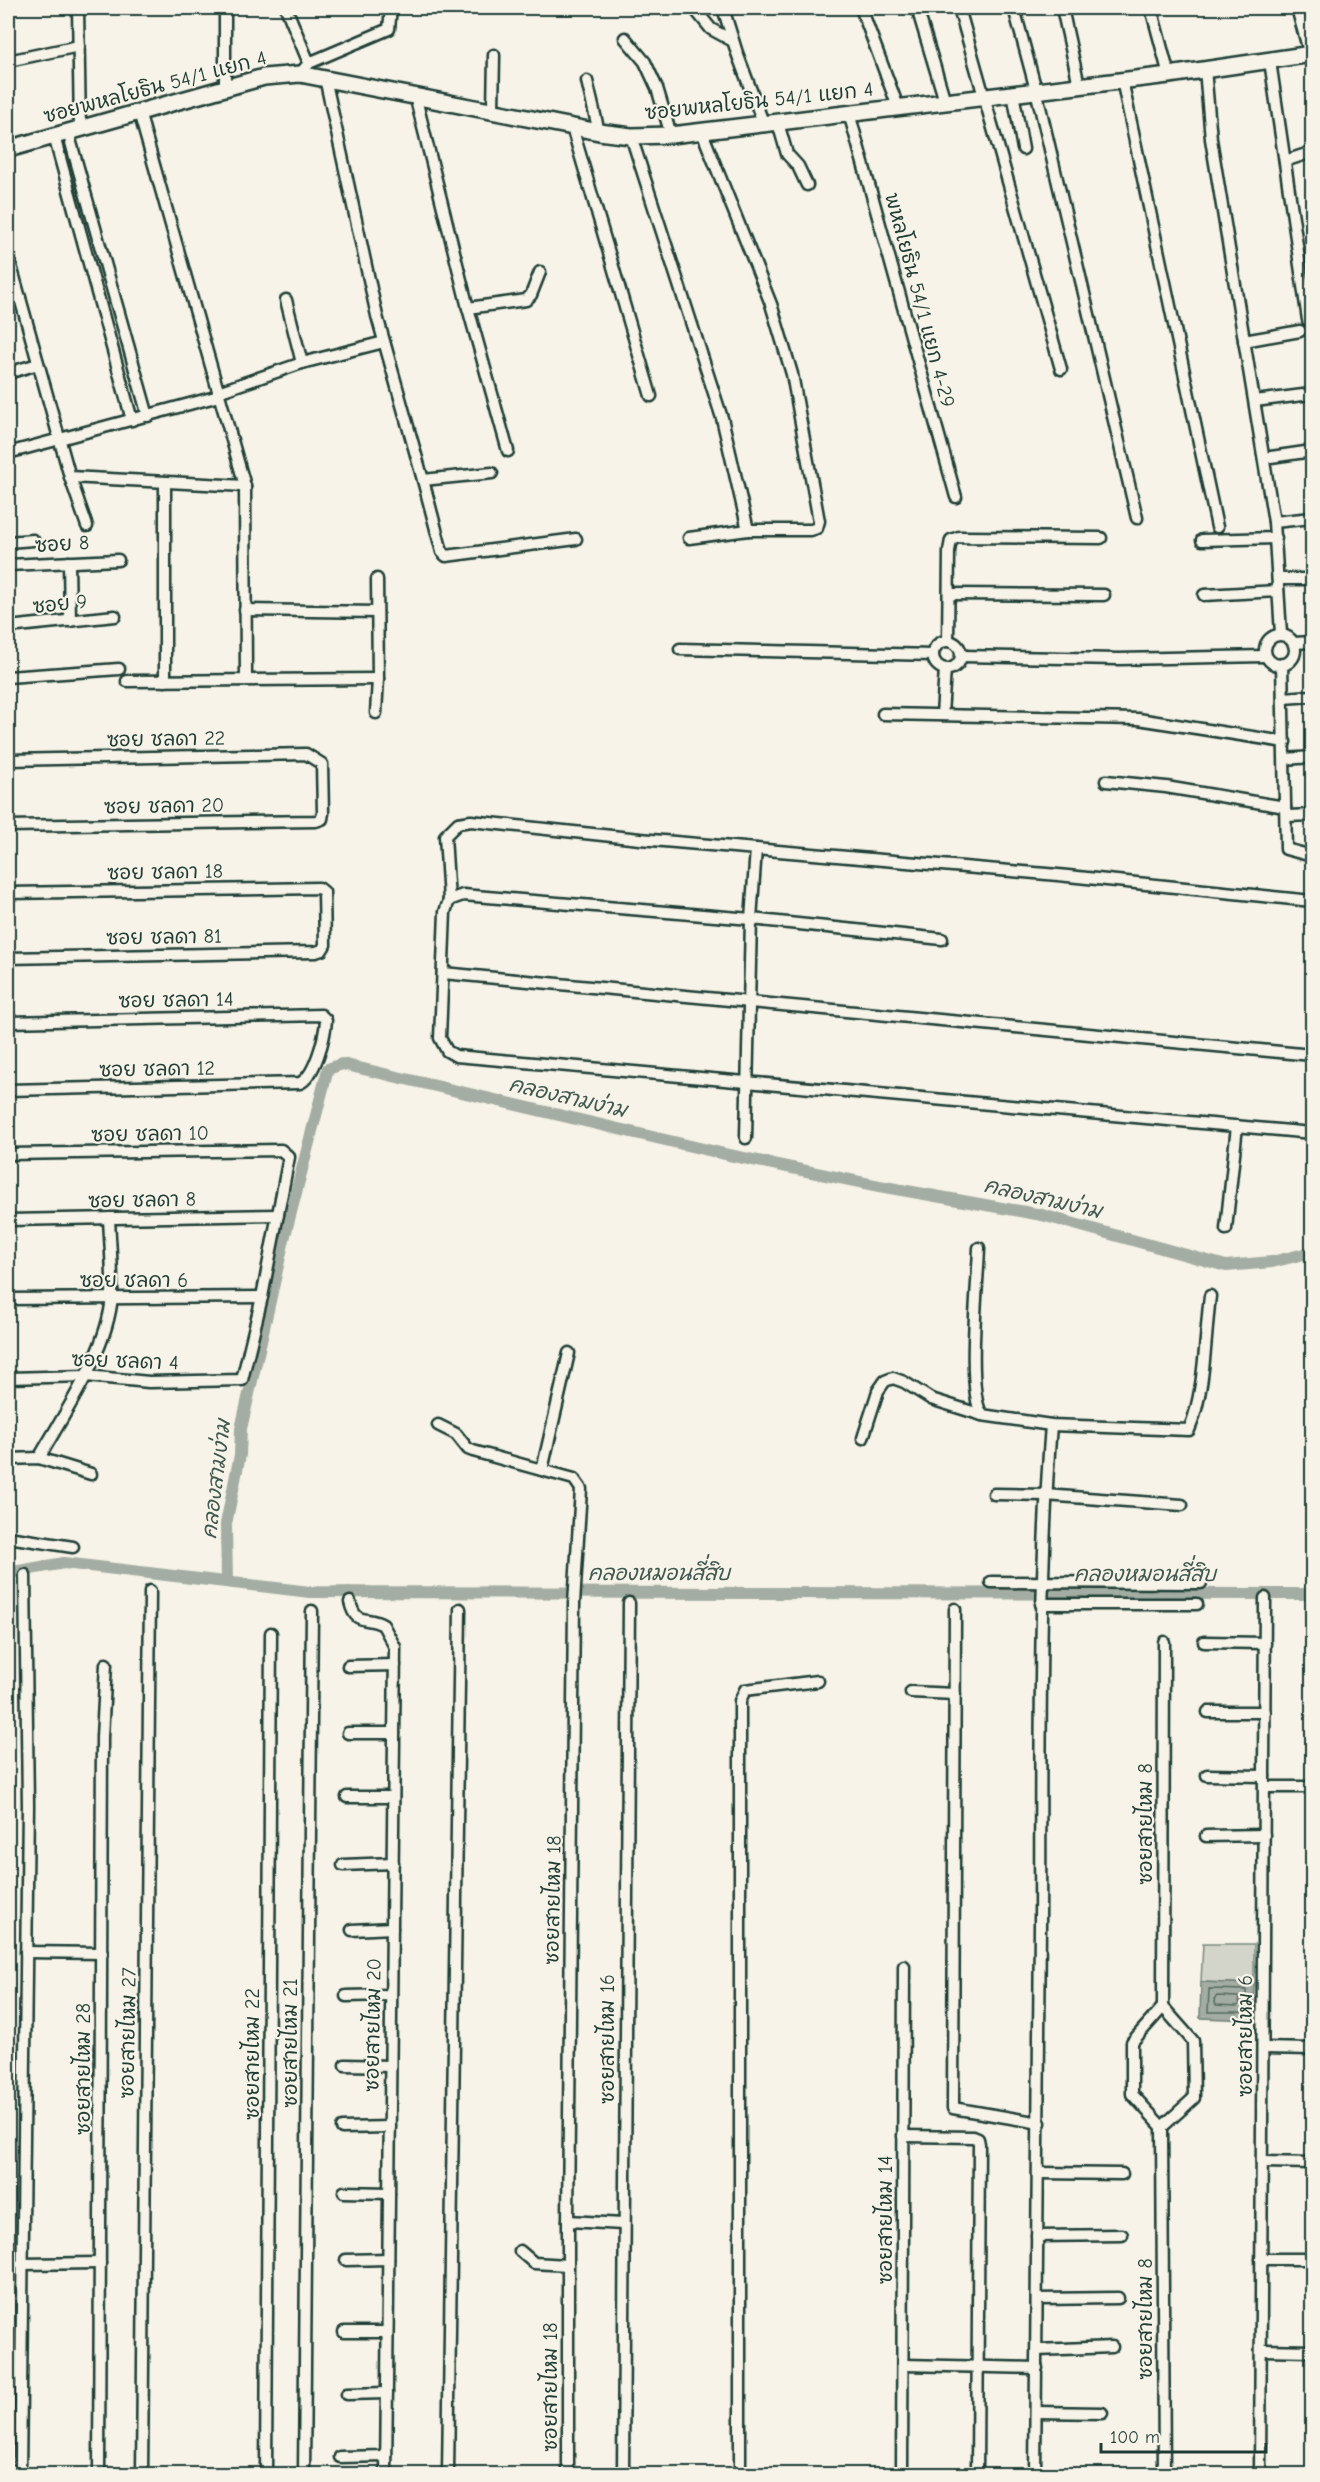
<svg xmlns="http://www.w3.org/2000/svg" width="1320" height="2482" font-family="'Comic Neue','Playpen Sans Thai',sans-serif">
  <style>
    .green { fill: #d3d5ca; stroke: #79897f; stroke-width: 1.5 }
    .water { fill: #a4ada3; stroke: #6f8077; stroke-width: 1.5 }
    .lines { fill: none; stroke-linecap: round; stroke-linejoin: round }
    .shore { stroke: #546a60; stroke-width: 1.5 }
    .canal { stroke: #a4ada3; stroke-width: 12 }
    .street-casing { stroke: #1f3d34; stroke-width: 15 }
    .secondary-casing { stroke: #1f3d34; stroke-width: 20 }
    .street { stroke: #f7f3e8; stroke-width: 10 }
    .secondary { stroke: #f7f3e8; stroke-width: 15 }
    .labels { text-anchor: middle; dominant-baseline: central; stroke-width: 4.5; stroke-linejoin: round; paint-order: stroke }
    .street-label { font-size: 20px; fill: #1f3d34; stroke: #f7f3e8 }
    .water-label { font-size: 21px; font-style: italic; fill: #405950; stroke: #f7f3e8 }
  </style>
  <rect width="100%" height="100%" fill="#f7f3e8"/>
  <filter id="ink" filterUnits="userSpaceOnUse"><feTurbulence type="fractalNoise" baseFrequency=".0167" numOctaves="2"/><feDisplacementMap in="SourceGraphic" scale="12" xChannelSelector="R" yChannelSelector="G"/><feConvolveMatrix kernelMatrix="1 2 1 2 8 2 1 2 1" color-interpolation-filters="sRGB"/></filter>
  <g filter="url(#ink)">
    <!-- green -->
    <path class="green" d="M 1203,1944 L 1254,1944 L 1254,1984 L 1201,1982 Z"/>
    <!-- water -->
    <path class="water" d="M 1201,1982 L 1254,1984 L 1253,2020 L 1200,2018 Z"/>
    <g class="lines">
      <!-- shore -->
      <g class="shore">
        <path d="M 1209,1989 L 1246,1990 L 1247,2012 L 1208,2012 Z"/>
        <path d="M 1217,1996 L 1238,1997 L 1240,2004 L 1237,2006 L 1216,2005 L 1214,1999 Z"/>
      </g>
      <!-- canal -->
      <g class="canal">
        <path d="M 8,1573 L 64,1563 L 310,1592 L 1312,1594"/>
        <path d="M 227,1582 L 226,1524 L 240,1455 L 241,1429 L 284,1239 L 328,1069 L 342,1064 L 729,1155 L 879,1186 L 1042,1215 L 1226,1266 L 1272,1262 L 1312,1252"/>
      </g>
      <defs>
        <g id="street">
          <path d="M 78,8 L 80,129"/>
          <path d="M 286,8 L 309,63"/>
          <path d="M 694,8 L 711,29 L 733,41"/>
          <path d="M 723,8 L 737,53 L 764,125"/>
          <path d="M 861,8 L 898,107"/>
          <path d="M 917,8 L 945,101"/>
          <path d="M 959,8 L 1061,369"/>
          <path d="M 1014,8 L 1036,90 L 1137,518"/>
          <path d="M 1062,8 L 1079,85"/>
          <path d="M 1151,8 L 1169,75"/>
          <path d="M 1297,8 L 1310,55"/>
          <path d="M 625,38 L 645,62 L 657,88 L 671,135"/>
          <path d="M 8,61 L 79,46"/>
          <path d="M 1270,61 L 1308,320"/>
          <path d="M 1205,69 L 1211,139 L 1274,522 L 1281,634"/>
          <path d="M 300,74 L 309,63 L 389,29 L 391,8"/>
          <path d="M 325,78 L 377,316 L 423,480 L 492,473"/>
          <path d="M 1122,80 L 1217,527"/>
          <path d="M 587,81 L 599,132"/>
          <path d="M 225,89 L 225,8"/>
          <path d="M 1013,93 L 1023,149"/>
          <path d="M 415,95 L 468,308 L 508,451"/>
          <path d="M 493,110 L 494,55"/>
          <path d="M 139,112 L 245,486 L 246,680"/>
          <path d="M 849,113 L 956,497"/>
          <path d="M 778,123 L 787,154 L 798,166 L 807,185"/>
          <path d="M 572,127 L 651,396"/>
          <path d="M 68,132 L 148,416"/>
          <path d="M 54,136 L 132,420"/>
          <path d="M 631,136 L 722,418 L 748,530"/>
          <path d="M 1285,161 L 1312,152"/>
          <path d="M 8,255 L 70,477 L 87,526"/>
          <path d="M 286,300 L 302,363"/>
          <path d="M 8,301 L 20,297"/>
          <path d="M 468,308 L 526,300 L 531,295 L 540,272"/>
          <path d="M 1244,341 L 1300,331"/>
          <path d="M 8,373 L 38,364"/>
          <path d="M 218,392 L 302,363 L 384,342"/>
          <path d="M 1255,401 L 1311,394"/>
          <path d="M 8,453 L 219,396"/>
          <path d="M 1264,458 L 1312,451"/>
          <path d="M 70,477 L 245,486"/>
          <path d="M 423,480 L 442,552 L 446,556 L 576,539"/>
          <path d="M 165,482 L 165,681"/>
          <path d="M 1274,522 L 1312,518"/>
          <path d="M 689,538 L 748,530 L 811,530 L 817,528 L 819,521 L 792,374 L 771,304 L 702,132"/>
          <path d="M 1202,540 L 1276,538"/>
          <path d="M 8,542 L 33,540"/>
          <path d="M 69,562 L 70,621"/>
          <path d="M 8,565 L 118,560"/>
          <path d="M 1278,579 L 1312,579"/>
          <path d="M 949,594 L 1104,595"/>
          <path d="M 1204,595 L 1278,591"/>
          <path d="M 245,610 L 377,612"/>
          <path d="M 8,627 L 115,616"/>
          <circle cx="1280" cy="650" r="15"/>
          <circle cx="947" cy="655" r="14"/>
          <path d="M 948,641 L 949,551 L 951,540 L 959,537 L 1101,538"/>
          <path d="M 1294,643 L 1312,642"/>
          <path d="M 680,649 L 933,655"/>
          <path d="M 962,656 L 1119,659 L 1265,656"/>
          <path d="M 1282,664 L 1286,849 L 1312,856"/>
          <path d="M 8,677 L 119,669"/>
          <path d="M 127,681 L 378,679"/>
          <path d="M 1283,698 L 1312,696"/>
          <path d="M 376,713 L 378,679 L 377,579"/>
          <path d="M 883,714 L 1138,719 L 1285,742"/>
          <path d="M 942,715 L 945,669"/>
          <path d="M 1285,759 L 1312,757"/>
          <path d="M 8,760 L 306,754 L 322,764 L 323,813 L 322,819 L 316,821 L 8,826"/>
          <path d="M 1106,781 L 1166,787 L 1285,807"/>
          <path d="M 1287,816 L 1312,815"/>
          <path d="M 8,893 L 319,888 L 324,892 L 325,945 L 322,950 L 316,952 L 8,958"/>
          <path d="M 449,900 L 463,895 L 751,919 L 942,939"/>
          <path d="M 1312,901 L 1058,875 L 640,839 L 471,821 L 458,823 L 445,836 L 449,900 L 445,912 L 440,1038 L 447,1051 L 456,1056 L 1312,1133"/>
          <path d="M 443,973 L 1312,1055"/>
          <path d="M 8,1022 L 321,1015 L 326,1020 C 325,1037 315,1076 300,1083 L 8,1090"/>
          <path d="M 746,1138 L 751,919 L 756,849"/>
          <path d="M 8,1154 L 281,1150 L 289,1157 L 262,1297 L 242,1380 L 149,1382 L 86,1376 L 8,1378"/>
          <path d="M 8,1220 L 278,1215"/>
          <path d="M 1226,1229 L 1237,1126"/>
          <path d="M 979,1248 C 978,1283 966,1390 982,1415 L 1051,1425 L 1189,1430 C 1205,1394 1205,1335 1210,1296"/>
          <path d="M 8,1299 L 262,1297"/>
          <path d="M 438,1425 L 456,1434 L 468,1449 L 473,1451 L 574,1479 L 581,1489 L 574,1604 L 568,2221 L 568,2474"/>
          <path d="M 863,1438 L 878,1391 L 885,1381 L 893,1378 L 904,1382 L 931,1399 L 982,1415"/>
          <path d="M 39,1458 C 65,1412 108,1350 112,1296 C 113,1271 110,1244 109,1218"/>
          <path d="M 8,1459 L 39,1458 L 91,1474"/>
          <path d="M 542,1470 L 569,1353"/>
          <path d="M 994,1494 L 1045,1495 L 1182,1505"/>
          <path d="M 8,1537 L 73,1547"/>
          <path d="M 991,1582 L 1201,1583"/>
          <path d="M 350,1602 C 356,1627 366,1615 383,1625 L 395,1647 L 386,2474"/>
          <path d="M 1041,1604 L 1197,1604"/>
          <path d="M 955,1609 L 953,2108 L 1040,2123"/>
          <path d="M 1204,1642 L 1265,1643"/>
          <path d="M 348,1666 L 395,1665"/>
          <path d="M 911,1692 L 955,1694"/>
          <path d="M 1208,1712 L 1265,1712"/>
          <path d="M 348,1733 L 394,1733"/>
          <path d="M 1207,1775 L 1264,1776"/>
          <path d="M 1264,1787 L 1312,1787"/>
          <path d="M 347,1797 L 393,1797"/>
          <path d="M 1206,1836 L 1264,1835"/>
          <path d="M 343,1865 L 393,1863"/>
          <path d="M 352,1930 L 392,1928"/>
          <path d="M 26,1952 L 102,1953"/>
          <path d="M 346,1996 L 391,1995"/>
          <path d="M 1163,2007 L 1132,2042 L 1132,2094 L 1162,2127 L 1164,2474"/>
          <path d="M 1263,2048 L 1312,2049"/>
          <path d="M 345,2065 L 390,2066"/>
          <path d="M 1162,2127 L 1194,2098 L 1193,2041 L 1163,2007 L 1164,1642"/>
          <path d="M 342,2128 L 390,2127"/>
          <path d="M 903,2136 L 973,2137 L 978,2139 L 979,2144 L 977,2474"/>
          <path d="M 1262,2162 L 1312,2163"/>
          <path d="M 1039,2173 L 1122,2174"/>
          <path d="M 344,2192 L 389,2193"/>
          <path d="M 568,2221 L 623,2224"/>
          <path d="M 1037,2236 L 1122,2235"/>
          <path d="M 520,2251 L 534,2263 L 567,2265"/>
          <path d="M 1261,2259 L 1312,2259"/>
          <path d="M 346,2260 L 388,2259"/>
          <path d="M 21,2264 L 100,2263"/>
          <path d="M 1037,2299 L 1118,2298"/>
          <path d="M 344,2332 L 387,2332"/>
          <path d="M 1037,2350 L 1112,2347"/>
          <path d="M 1261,2350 L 1312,2351"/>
          <path d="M 904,2365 L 1037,2368"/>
          <path d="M 347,2394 L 387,2393"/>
          <path d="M 1036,2412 L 1102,2413"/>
          <path d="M 340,2457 L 386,2456"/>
          <path d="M 20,2474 L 28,1805 L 25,1575"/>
          <path d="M 99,2474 L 102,1737 L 106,1664"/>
          <path d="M 142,2474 L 150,1591"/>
          <path d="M 266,2474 L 271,1633"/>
          <path d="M 304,2474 L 312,1611"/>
          <path d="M 448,2474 L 460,1609"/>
          <path d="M 623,2474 L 629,1603"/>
          <path d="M 740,2474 L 740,1701 L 745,1690 L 818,1681"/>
          <path d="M 902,2474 L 904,1966"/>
          <path d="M 1035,2474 C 1038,2292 1040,2109 1040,1926 C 1041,1759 1038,1592 1051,1425"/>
          <path d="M 1260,2474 L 1265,1598"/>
        </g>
        <path id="secondary" d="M 8,149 L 264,77 L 300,74 L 599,132 L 631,136 L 671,135 L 1169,75 L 1312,54"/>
      </defs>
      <!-- street casing -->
      <use href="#street" class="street-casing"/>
      <!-- secondary casing -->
      <use href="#secondary" class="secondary-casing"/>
      <!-- street -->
      <use href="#street" class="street"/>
      <!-- secondary -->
      <use href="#secondary" class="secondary"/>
    </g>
  </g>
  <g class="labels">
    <!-- street labels -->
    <g class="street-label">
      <text transform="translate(155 87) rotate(-15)">ซอยพหลโยธิน 54/1 แยก 4</text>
      <text transform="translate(759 101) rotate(-6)">ซอยพหลโยธิน 54/1 แยก 4</text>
      <text transform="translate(920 300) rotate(75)">พหลโยธิน 54/1 แยก 4-29</text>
      <text transform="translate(62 544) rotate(-3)">ซอย 8</text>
      <text transform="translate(60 604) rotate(-6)">ซอย 9</text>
      <text transform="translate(166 739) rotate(-1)">ซอย ชลดา 22</text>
      <text transform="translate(164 806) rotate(-1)">ซอย ชลดา 20</text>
      <text transform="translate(165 872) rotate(-1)">ซอย ชลดา 18</text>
      <text transform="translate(164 937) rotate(-1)">ซอย ชลดา 81</text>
      <text transform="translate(176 1000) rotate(-1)">ซอย ชลดา 14</text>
      <text transform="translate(157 1069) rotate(-1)">ซอย ชลดา 12</text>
      <text transform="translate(150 1134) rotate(-1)">ซอย ชลดา 10</text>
      <text transform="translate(142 1200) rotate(-1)">ซอย ชลดา 8</text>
      <text x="134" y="1280">ซอย ชลดา 6</text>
      <text transform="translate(125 1361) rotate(2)">ซอย ชลดา 4</text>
      <text transform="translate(1145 1824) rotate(-90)">ซอยสายไหม 8</text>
      <text transform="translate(553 1900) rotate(-89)">ซอยสายไหม 18</text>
      <text transform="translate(373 2025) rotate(-89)">ซอยสายไหม 20</text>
      <text transform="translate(128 2033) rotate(-89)">ซอยสายไหม 27</text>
      <text transform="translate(1245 2036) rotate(-90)">ซอยสายไหม 6</text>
      <text transform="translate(607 2039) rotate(-90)">ซอยสายไหม 16</text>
      <text transform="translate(290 2043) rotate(-90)">ซอยสายไหม 21</text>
      <text transform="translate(252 2054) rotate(-90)">ซอยสายไหม 22</text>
      <text transform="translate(83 2069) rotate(-90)">ซอยสายไหม 28</text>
      <text transform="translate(885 2220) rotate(-90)">ซอยสายไหม 14</text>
      <text transform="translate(1145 2319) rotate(-90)">ซอยสายไหม 8</text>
      <text transform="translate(550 2387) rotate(-90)">ซอยสายไหม 18</text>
    </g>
    <!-- water labels -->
    <g class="water-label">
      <text transform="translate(568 1097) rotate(13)">คลองสามง่าม</text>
      <text transform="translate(1043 1198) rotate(13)">คลองสามง่าม</text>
      <text transform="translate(216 1479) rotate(-83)">คลองสามง่าม</text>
      <text x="659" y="1573">คลองหมอนสี่สิบ</text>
      <text x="1145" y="1574">คลองหมอนสี่สิบ</text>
    </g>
  </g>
  <!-- margin -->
  <rect width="1320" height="2482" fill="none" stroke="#f7f3e8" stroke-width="30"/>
  <rect x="15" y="15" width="1290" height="2452" fill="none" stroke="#1f3d34" stroke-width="2" filter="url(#ink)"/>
  <!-- scale -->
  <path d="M1101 2443v9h165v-9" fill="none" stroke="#1f3d34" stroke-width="3"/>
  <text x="1110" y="2443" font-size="18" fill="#1f3d34" stroke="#f7f3e8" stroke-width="4.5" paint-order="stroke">100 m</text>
</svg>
